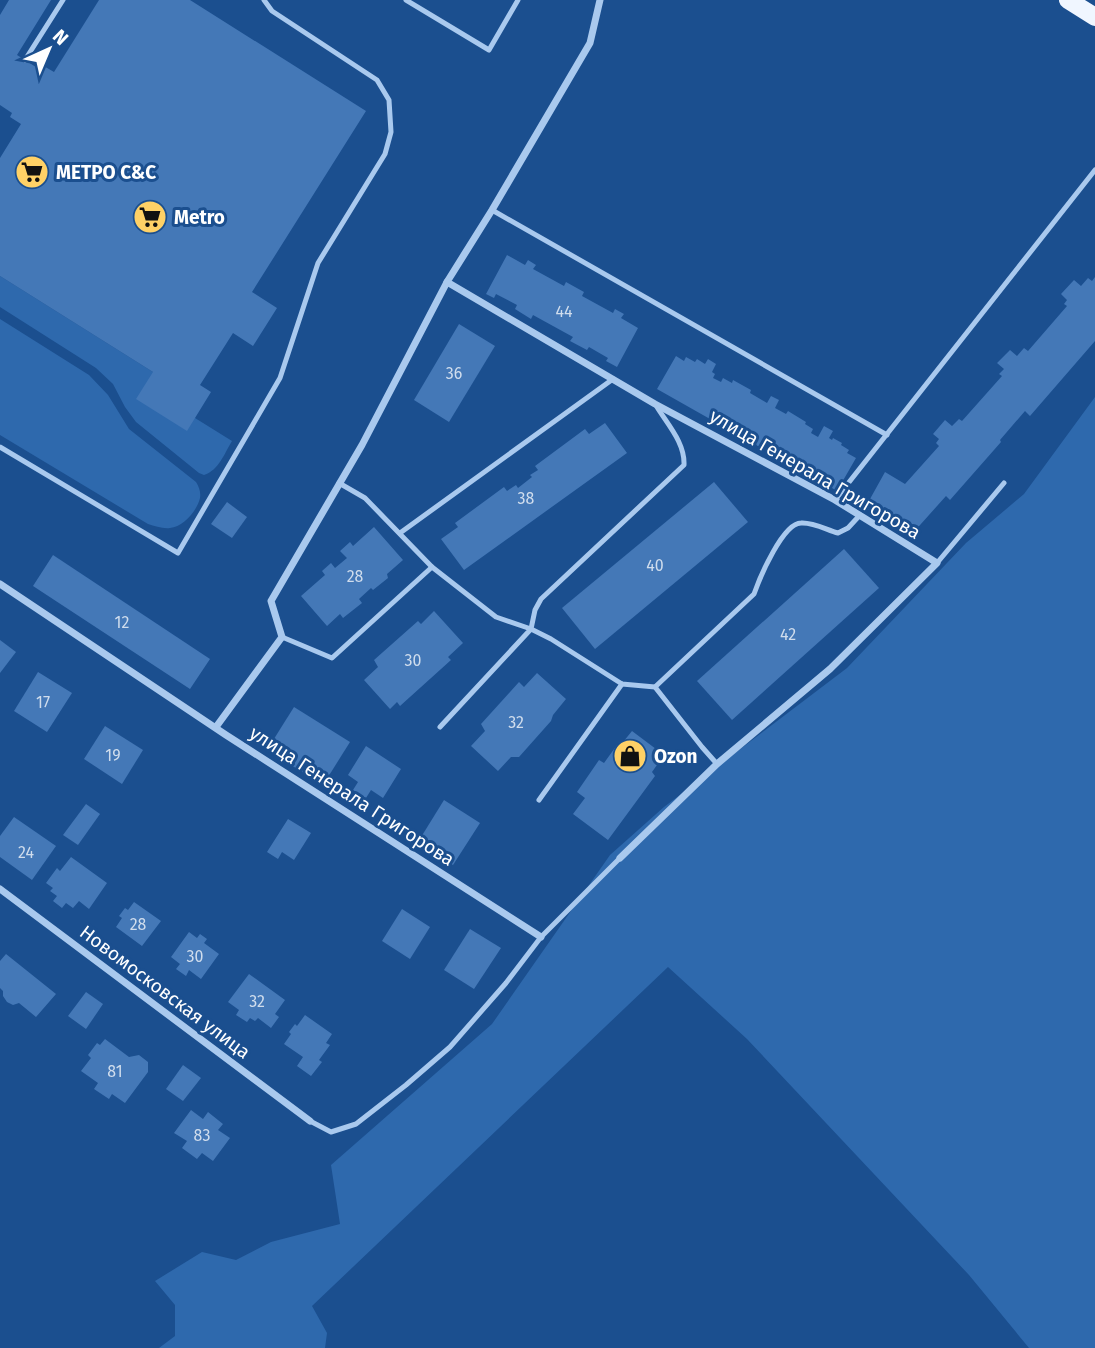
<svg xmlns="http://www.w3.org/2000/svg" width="1095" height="1348" font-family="'Fira Sans',sans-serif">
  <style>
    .green { fill: #2e69ad }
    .building { fill: #4478b7 }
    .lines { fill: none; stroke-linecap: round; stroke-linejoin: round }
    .service { stroke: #a9c9ee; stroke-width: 5 }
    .minor { stroke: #a9c9ee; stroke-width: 7 }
    .primary { stroke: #f0f6ff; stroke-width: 18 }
    .labels { text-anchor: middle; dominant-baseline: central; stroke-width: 6; stroke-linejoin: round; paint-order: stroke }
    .number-label { font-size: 16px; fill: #d0dded }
    .poi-label { font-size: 19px; font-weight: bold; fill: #fff; stroke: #1b4f8f; text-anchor: start }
    .street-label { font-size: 19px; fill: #fff; stroke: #1b4f8f }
  </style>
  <rect width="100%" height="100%" fill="#1b4f8f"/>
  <!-- green -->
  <g class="green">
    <path d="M 0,276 L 153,372 L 195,418 L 232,441 C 224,454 219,470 204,475 L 199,473 L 136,422 L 125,407 L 113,384 L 96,368 L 0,307 Z"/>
    <path d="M 0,319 L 89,375 L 108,395 L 129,429 L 196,482 C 199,487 201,492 200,498 C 197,511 183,527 170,528 C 163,529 155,526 148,524 L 0,435 Z"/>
    <path d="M 1095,397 L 1095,1348 L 1029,1348 L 969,1275 L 747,1039 L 668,967 L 312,1306 L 327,1333 L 325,1348 L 159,1348 L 175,1336 L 175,1305 L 155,1281 L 202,1252 L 236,1260 L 271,1242 L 340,1224 L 331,1165 L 492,1024 L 610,855 L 664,807 L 847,668 L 966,543 L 1024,494 Z"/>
  </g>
  <!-- building -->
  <g class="building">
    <path d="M 9,0 L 51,0 L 17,55 L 39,69 L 42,65 L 54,72 L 99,0 L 190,0 L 366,111 L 252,292 L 277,308 L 253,346 L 233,333 L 200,385 L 211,392 L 187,431 L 136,399 L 153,372 L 0,276 L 0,158 L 21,124 L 10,117 L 12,113 L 0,105 L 0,15 Z"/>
    <path d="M 507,255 L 525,265 L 528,260 L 536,265 L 533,269 L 564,286 L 566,282 L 584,292 L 582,296 L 613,313 L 615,309 L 624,314 L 621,318 L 638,328 L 617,367 L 606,361 L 608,358 L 589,347 L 587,350 L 570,341 L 573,337 L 533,315 L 531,319 L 515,309 L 517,305 L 496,294 L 494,298 L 486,294 Z"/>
    <path d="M 1095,277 L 1095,341 L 1030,416 L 1025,411 L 1000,440 L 1001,442 L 950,500 L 946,496 L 912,534 L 865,508 L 885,472 L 905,484 L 939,446 L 936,443 L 939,439 L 933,434 L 945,420 L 952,426 L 959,419 L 962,421 L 1002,376 L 999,374 L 1004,369 L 997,363 L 1010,350 L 1017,356 L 1024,348 L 1028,351 L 1067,306 L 1064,304 L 1067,300 L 1061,294 L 1074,280 L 1081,286 L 1088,278 L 1092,281 Z"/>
    <path d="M 459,324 L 495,346 L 449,422 L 414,400 Z"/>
    <path d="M 676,356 L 684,361 L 686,357 L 695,362 L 697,359 L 705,364 L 708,359 L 716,364 L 712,372 L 715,374 L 713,378 L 721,382 L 723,378 L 732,383 L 733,380 L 751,390 L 750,393 L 767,403 L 771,396 L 779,400 L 775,408 L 786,414 L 788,411 L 806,422 L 805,424 L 813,429 L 811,433 L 818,437 L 824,426 L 833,431 L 829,438 L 832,440 L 833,438 L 842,443 L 841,445 L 849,450 L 847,453 L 856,458 L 837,491 L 784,460 L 786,457 L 767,447 L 765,450 L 730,430 L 732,427 L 712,415 L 710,419 L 657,389 Z"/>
    <path d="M 605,423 L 627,453 L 464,570 L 441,539 L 458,527 L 455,523 L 504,487 L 507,491 L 516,485 L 518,488 L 532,477 L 530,475 L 538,470 L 535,466 L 585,429 L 589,434 Z"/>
    <path d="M 714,482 L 748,522 L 595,649 L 562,608 Z"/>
    <path d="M 227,502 L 247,517 L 232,538 L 211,524 Z"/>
    <path d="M 374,527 L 403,560 L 387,574 L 388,578 L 373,590 L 371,588 L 359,599 L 362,603 L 343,618 L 340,614 L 327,626 L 301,596 L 325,575 L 322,571 L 331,563 L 335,568 L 347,558 L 340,551 L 350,542 L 353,546 Z"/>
    <path d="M 844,549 L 879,588 L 732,720 L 697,681 Z"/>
    <path d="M 53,555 L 210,659 L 190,689 L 33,586 Z"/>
    <path d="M 434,611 L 463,643 L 448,657 L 451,660 L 400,706 L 397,702 L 390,709 L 364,680 L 378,667 L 374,660 L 418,621 L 421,624 Z"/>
    <path d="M 0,640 L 16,652 L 0,673 Z"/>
    <path d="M 38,672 L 72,693 L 47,732 L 14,711 Z"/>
    <path d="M 537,673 L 566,699 L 553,715 L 551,721 L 519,757 L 511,757 L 498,771 L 471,746 L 485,731 L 481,724 L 519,682 L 524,687 Z"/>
    <path d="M 294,707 L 350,742 L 323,785 L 267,750 Z"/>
    <path d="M 105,726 L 143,750 L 122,784 L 84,759 Z"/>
    <path d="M 632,731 L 664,755 L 652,772 L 655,776 L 608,840 L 573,814 L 585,798 L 577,792 L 599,760 L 604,763 L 617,745 L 619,747 Z"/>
    <path d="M 366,746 L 401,769 L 383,798 L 371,790 L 366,798 L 353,790 L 358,782 L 348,775 Z"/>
    <path d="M 444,800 L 480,823 L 453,865 L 418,842 Z"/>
    <path d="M 86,804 L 100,814 L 78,845 L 63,835 Z"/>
    <path d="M 14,817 L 56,846 L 32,880 L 0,857 L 0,836 Z"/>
    <path d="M 288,819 L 311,833 L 294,860 L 282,852 L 278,859 L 267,852 Z"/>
    <path d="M 71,857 L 107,883 L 89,909 L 79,901 L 73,908 L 66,903 L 62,908 L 53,901 L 57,896 L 50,891 L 53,888 L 46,883 L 57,868 L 60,871 Z"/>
    <path d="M 134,902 L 161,921 L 142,946 L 116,927 L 122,918 L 119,916 L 125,908 L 128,910 Z"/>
    <path d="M 402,909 L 430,927 L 410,959 L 382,941 Z"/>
    <path d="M 470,929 L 501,948 L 474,989 L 444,970 Z"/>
    <path d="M 189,932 L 197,938 L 200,934 L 207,939 L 204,943 L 219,954 L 201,979 L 189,970 L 186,976 L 176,969 L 180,964 L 171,957 Z"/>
    <path d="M 6,954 L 56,994 L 36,1017 L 19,1003 L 13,1005 L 7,1002 L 3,996 L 3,991 L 0,988 L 0,961 Z"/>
    <path d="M 249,974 L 285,1000 L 275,1014 L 279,1017 L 271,1028 L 258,1018 L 255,1021 L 250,1018 L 247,1022 L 236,1015 L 239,1010 L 228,1002 Z"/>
    <path d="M 86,992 L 103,1004 L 86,1029 L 68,1016 Z"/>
    <path d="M 305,1015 L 332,1034 L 326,1043 L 330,1045 L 319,1060 L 322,1062 L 311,1076 L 297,1066 L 303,1057 L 284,1044 L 291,1034 L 289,1032 L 295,1024 L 297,1026 Z"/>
    <path d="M 105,1039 L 129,1057 L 139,1055 L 148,1062 L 148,1072 L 125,1103 L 112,1094 L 109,1099 L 94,1089 L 98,1083 L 81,1071 L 91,1058 L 88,1055 L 97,1043 L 100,1045 Z"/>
    <path d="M 183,1065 L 201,1078 L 183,1101 L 166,1089 Z"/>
    <path d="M 191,1110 L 203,1119 L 208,1112 L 223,1124 L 218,1130 L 230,1138 L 213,1161 L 202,1153 L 197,1159 L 182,1148 L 187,1141 L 174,1133 Z"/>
  </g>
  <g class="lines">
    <!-- service -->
    <g class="service">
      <path d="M 406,0 L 489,50 L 518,0"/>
      <path d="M 25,60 L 63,0"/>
      <path d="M 492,210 L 887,435"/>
      <path d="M 657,407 C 668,425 685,443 684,465 L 541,599 L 535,610 L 531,629 L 551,639 L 622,684 L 655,687 L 702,747 L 717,764"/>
      <path d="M 0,447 L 178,553 L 280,378 L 318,263 L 385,154 L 391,132 L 389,100 L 377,80 L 272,11 L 264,0"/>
      <path d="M 339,483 L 365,498 L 432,567 L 496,617 L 531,629 L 440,727"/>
      <path d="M 835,500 L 1095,170"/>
      <path d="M 400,533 L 613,379"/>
      <path d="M 937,563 L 1004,483"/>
      <path d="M 282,637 L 332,658 L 432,567"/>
      <path d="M 655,687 L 754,594 C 760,577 783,523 801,523 C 813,522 827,530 838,533 L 848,528 L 860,515"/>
      <path d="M 539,800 L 622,684"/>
      <path d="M 310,1121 L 331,1132 L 356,1124 L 406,1085 L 450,1047 L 506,983 L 541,937 L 620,858"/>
    </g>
    <!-- minor -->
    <g class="minor">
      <path d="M 600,0 L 590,43 L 492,210 L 447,282 L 655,404 L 835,500 L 937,563 L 830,669 L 717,764 L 620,858"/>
      <path d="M 0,584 L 226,735 L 541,937"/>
      <path d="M 216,727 L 282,637 L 271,601 L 362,445 L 447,282"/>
      <path d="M 0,889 L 310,1121"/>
    </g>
    <!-- primary -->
    <path class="primary" d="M 1068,0 L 1095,17"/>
  </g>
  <!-- icons -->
  <defs>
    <symbol id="supermarket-disc" viewBox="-11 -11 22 22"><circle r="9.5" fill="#ffd166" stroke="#1b4f8f"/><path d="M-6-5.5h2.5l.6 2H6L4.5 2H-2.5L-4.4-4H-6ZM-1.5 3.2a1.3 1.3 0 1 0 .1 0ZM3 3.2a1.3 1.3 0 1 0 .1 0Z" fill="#111"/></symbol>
    <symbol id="shop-disc" viewBox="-11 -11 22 22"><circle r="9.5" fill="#ffd166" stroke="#1b4f8f"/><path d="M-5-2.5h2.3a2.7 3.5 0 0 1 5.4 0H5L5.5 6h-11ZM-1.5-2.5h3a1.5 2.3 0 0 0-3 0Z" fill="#111"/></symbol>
  </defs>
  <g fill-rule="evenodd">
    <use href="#supermarket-disc" x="13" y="153" width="38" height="38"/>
    <use href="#supermarket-disc" x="131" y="198" width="38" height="38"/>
    <use href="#shop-disc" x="611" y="737" width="38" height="38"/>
  </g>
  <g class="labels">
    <!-- number labels -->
    <g class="number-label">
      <text x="564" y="311">44</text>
      <text x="454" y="373">36</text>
      <text x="526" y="498">38</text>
      <text x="655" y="565">40</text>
      <text x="355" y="576">28</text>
      <text x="122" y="622">12</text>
      <text x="788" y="634">42</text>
      <text x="413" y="660">30</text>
      <text x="43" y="702">17</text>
      <text x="516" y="722">32</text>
      <text x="113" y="755">19</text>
      <text x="26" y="852">24</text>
      <text x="138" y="924">28</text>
      <text x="195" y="956">30</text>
      <text x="257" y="1001">32</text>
      <text x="115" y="1071">81</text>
      <text x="202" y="1135">83</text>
    </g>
    <!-- poi labels -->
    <g class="poi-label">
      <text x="56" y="172">МЕТРО С&amp;С</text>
      <text x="174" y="217">Metro</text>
      <text x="654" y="756">Ozon</text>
    </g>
    <!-- street labels -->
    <g class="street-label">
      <text transform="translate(815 474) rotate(30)">улица Генерала Григорова</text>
      <text transform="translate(352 796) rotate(33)">улица Генерала Григорова</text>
      <text transform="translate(165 992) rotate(37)">Новомосковская улица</text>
    </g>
  </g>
  <!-- north arrow -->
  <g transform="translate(49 49) rotate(44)" stroke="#1b4f8f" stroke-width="5" paint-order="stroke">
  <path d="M0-5L12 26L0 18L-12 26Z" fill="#ffffff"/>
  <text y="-10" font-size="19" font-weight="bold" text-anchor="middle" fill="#ffffff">N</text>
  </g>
</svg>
